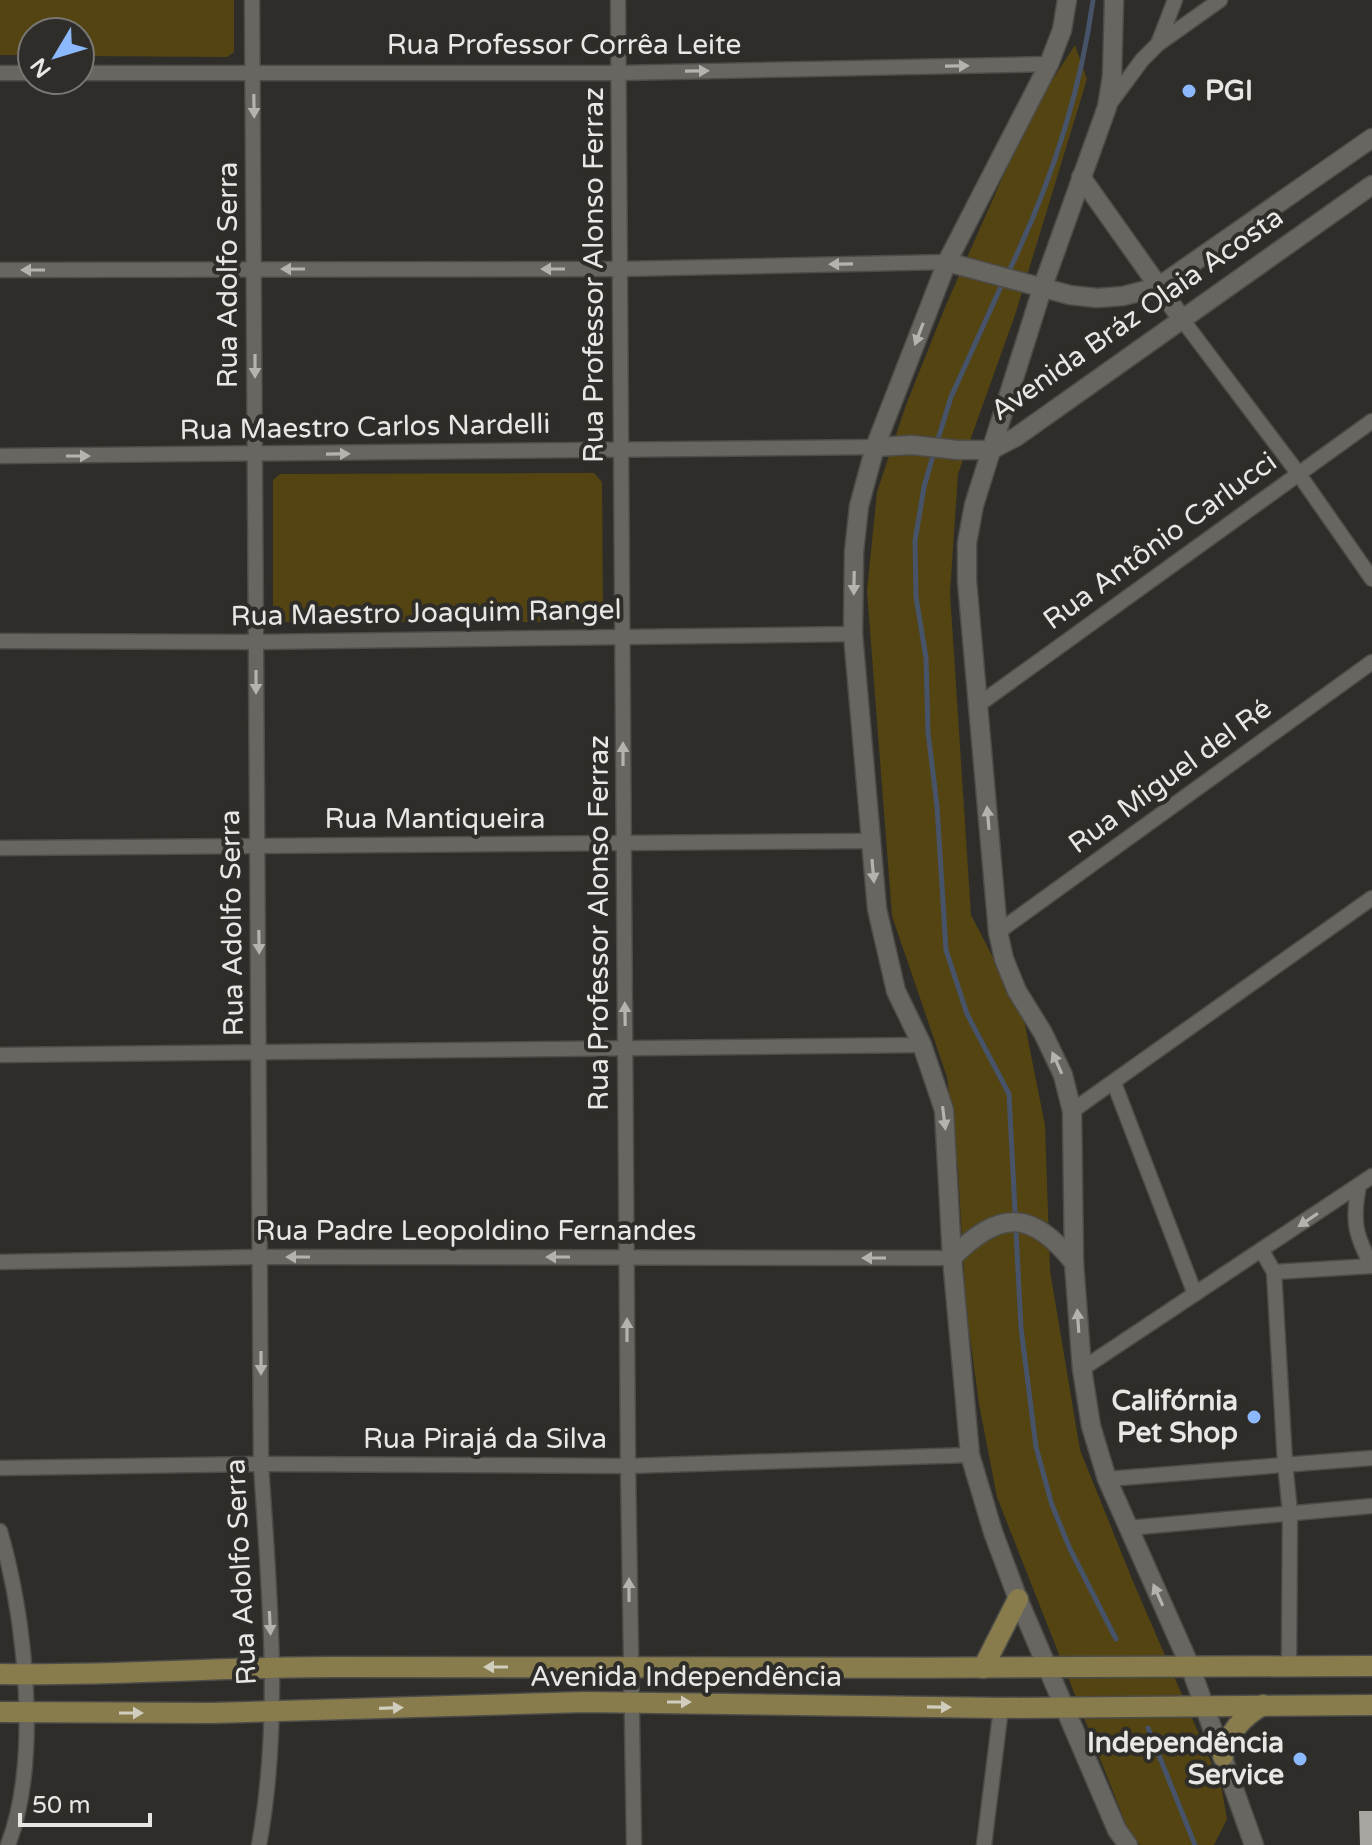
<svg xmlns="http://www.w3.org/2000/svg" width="1372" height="1845" font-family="'Varela Round',sans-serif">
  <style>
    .green { fill: #534412 }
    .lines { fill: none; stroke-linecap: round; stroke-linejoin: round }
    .stream { stroke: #465369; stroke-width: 5 }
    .building { fill: #a7a59f }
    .minor-casing { stroke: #4d4c48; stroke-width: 17 }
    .tertiary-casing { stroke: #4d4c48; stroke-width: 21 }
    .secondary-casing { stroke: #4d4c48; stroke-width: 23 }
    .minor { stroke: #686661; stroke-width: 14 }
    .tertiary { stroke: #686661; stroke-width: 18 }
    .secondary { stroke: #887b4c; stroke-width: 20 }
    .oneway { fill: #b5b3b0 }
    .oneway2 { fill: #d0ccbe }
    .poi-dot { fill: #8bb9fc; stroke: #2f2d29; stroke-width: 3 }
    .labels { text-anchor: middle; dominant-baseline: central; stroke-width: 8; stroke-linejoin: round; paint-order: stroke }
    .street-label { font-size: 28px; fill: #e8e7e4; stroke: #2f2d29 }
    .poi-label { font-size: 28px; font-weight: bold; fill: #e8e7e4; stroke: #2f2d29; text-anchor: end }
  </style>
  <rect width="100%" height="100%" fill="#2f2d29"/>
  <!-- green -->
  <g class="green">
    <path d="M 0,0 L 234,0 L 234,52 L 227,57 L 80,56 L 80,32 L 32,32 L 32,55 L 0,55 Z"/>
    <path d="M 1075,45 L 1087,79 L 1015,315 L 958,474 L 950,593 L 971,915 L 1023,1015 L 1045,1125 L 1050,1271 L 1080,1450 L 1132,1579 L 1221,1785 L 1227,1819 L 1214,1845 L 1140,1845 L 1127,1827 L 997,1497 L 979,1404 L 966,1308 L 958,1170 L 947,1077 L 892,916 L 867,591 L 877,492 L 906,405 L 946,305 L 1032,111 Z"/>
    <path d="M 594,473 L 602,482 L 603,610 L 589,622 L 286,622 L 273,615 L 273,480 L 280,474 Z"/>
  </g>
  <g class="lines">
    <!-- stream -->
    <g class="stream">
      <path d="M 1008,273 C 1050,186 1080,96 1093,0"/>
      <path d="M 937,442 L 951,397 L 1003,282"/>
      <path d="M 934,452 L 924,487 L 915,541 L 916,597 L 926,658 L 928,732 L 937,806 L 946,950 L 967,1014 L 1009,1094 L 1021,1328 L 1036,1447 L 1052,1505 L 1070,1549 L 1116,1639"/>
      <path d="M 1148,1728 L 1195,1845"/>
    </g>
  </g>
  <!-- building -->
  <path class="building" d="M 1359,1811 L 1372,1811 L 1372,1845 L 1360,1845 Z"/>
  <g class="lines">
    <defs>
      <g id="minor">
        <path d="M 252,0 L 261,1464 C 269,1591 282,1719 259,1845"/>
        <path d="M 618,0 L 628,1466 L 634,1845"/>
        <path d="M 1158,44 L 1175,0"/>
        <path d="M 0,73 L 32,73"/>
        <path d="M 80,73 L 619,73 L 1049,64"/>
        <path d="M 1108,106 L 1142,60 L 1158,44 L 1220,0"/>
        <path d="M 0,270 L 621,269 L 947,262"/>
        <path d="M 1181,318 L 1298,473 L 1372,579"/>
        <path d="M 0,456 L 875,447"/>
        <path d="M 0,641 L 256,642 L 853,634"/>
        <path d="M 978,705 L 1372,421"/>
        <path d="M 0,848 L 870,841"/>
        <path d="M 998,932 L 1372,662"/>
        <path d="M 0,1055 L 922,1045"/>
        <path d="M 1114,1083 L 1195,1294"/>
        <path d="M 1072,1111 L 1372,898"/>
        <path d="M 1359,1185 C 1352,1221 1355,1235 1372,1266"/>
        <path d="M 1262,1251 L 1274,1272 L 1285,1463 L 1290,1512 L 1289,1666"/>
        <path d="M 0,1262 L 260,1257 L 952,1258"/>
        <path d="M 1274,1272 L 1372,1266"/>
        <path d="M 1082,1369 L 1372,1176"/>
        <path d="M 0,1468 L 261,1464 L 628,1466 L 970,1455"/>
        <path d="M 1107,1479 L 1372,1458"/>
        <path d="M 1128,1528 L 1372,1506"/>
        <path d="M 0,1531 C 25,1618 41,1759 8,1845"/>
        <path d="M 984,1845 L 1001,1708"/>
      </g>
      <g id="tertiary">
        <path d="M 1067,0 L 1062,30 L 1049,64 L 947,262 L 875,447 L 859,506 L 854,552 L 853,634 L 877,909 L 896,991 L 922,1045 L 944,1110 L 952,1258 L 970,1455 L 993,1532 L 1018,1599 L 1117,1830 L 1128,1845"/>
        <path d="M 1114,0 L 1112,76 L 1107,107 L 1043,286 L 974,505 L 967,543 L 967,581 L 998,932 L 1004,959 L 1017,991 L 1043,1033 L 1063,1075 L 1072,1111 L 1074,1263 L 1082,1369 L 1091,1426 L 1107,1479 L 1190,1666 L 1254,1845"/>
        <path d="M 1081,177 L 1181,318"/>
        <path d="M 947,262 L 1070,295 L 1097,298 L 1123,296 L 1158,287 L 1372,138"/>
        <path d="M 875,447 L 912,445 L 958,450 L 991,450 L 1016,437 L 1372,185"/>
        <path d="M 952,1258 C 999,1210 1031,1209 1074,1263"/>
      </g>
      <g id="secondary">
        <path d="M 983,1668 L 1018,1599"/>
        <path d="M 0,1674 C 110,1676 220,1667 331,1667 C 678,1667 1025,1669 1372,1666"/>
        <path d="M 0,1712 L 211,1713 L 585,1702 L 1001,1708 L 1372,1705"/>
        <path d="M 1223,1756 C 1230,1731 1241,1718 1263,1705"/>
      </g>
    </defs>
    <!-- minor casing -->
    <use href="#minor" class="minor-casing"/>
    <!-- tertiary casing -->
    <use href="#tertiary" class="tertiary-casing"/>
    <!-- secondary casing -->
    <use href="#secondary" class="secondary-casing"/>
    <!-- minor -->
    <use href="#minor" class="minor"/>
    <!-- tertiary -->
    <use href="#tertiary" class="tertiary"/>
    <!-- secondary -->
    <use href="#secondary" class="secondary"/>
  </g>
  <!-- one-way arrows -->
  <defs><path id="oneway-solid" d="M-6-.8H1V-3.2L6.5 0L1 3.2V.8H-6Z" transform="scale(2)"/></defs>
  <g class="oneway">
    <use href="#oneway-solid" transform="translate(957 66) rotate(-1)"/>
    <use href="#oneway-solid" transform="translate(697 71) rotate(-1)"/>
    <use href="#oneway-solid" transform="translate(254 106) rotate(89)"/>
    <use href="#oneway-solid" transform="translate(841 264) rotate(179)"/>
    <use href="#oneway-solid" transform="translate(293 269) rotate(-180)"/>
    <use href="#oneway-solid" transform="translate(553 269) rotate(-180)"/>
    <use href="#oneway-solid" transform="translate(33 270) rotate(180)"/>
    <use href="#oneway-solid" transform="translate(919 334) rotate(111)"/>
    <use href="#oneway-solid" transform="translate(255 366) rotate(90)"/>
    <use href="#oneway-solid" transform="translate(338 454) rotate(-1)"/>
    <use href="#oneway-solid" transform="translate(78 456)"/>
    <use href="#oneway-solid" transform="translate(854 583) rotate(91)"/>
    <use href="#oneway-solid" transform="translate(256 682) rotate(90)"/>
    <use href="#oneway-solid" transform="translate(623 754) rotate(-90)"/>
    <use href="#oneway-solid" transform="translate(988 818) rotate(-95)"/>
    <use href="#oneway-solid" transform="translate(873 871) rotate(85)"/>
    <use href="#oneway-solid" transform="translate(259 942) rotate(89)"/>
    <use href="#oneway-solid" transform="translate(625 1014) rotate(-91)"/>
    <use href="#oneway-solid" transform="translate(1057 1063) rotate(-114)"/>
    <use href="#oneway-solid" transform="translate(944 1118) rotate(83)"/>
    <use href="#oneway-solid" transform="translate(1308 1220) rotate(146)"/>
    <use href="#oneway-solid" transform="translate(298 1257) rotate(180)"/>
    <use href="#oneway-solid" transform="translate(558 1257) rotate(180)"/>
    <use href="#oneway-solid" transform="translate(874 1258) rotate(-180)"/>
    <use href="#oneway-solid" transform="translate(1078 1321) rotate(-94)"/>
    <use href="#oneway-solid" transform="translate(627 1330) rotate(-90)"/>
    <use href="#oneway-solid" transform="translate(261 1363) rotate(90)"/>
    <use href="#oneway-solid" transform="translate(629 1590) rotate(-90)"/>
    <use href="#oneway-solid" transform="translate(1158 1595) rotate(-114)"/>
    <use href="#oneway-solid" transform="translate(270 1623) rotate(87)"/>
  </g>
  <g class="oneway2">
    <use href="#oneway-solid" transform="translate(496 1667) rotate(180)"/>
    <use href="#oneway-solid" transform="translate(679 1702)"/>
    <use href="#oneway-solid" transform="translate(939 1707) rotate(1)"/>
    <use href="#oneway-solid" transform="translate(391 1708) rotate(-2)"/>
    <use href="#oneway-solid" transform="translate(131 1713)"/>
  </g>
  <!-- markers -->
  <g class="poi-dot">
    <circle cx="1189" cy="91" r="8"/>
    <circle cx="1254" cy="1417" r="8"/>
    <circle cx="1300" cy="1759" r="8"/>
  </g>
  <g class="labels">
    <!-- street labels -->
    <g class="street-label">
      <text x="564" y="45">Rua Professor Corrêa Leite</text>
      <text transform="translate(228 275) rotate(-90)">Rua Adolfo Serra</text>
      <text transform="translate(594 275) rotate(-90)">Rua Professor Alonso Ferraz</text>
      <text transform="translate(1137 314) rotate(-35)">Avenida Bráz Olaia Acosta</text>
      <text transform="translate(365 427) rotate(-1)">Rua Maestro Carlos Nardelli</text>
      <text transform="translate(1160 541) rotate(-36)">Rua Antônio Carlucci</text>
      <text transform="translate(426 613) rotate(-1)">Rua Maestro Joaquim Rangel</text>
      <text transform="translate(1170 776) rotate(-36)">Rua Miguel del Ré</text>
      <text x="435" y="819">Rua Mantiqueira</text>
      <text transform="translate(232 923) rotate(-91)">Rua Adolfo Serra</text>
      <text transform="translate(599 923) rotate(-90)">Rua Professor Alonso Ferraz</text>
      <text x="476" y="1231">Rua Padre Leopoldino Fernandes</text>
      <text x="485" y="1439">Rua Pirajá da Silva</text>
      <text transform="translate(241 1572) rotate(-93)">Rua Adolfo Serra</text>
      <text x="686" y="1677">Avenida Independência</text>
    </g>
    <!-- poi labels -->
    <g class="poi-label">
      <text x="1205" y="91" text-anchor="start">PGI</text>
      <text x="1238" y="1401">Califórnia<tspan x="1238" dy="32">Pet Shop</tspan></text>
      <text x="1284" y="1743">Independência<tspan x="1284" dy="32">Service</tspan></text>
    </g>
  </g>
  <!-- north arrow -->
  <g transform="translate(56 56) rotate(232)"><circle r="38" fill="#2f2d29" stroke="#797774" stroke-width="2"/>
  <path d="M0-6L14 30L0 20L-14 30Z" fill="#8bb9fc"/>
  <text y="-12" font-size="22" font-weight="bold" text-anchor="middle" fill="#e8e7e4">N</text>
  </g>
  <!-- scale -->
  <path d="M20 1813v12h130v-12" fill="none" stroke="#e8e7e4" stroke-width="4"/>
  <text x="32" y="1813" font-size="24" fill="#e8e7e4" stroke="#2f2d29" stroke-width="6" paint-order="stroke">50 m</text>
</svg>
